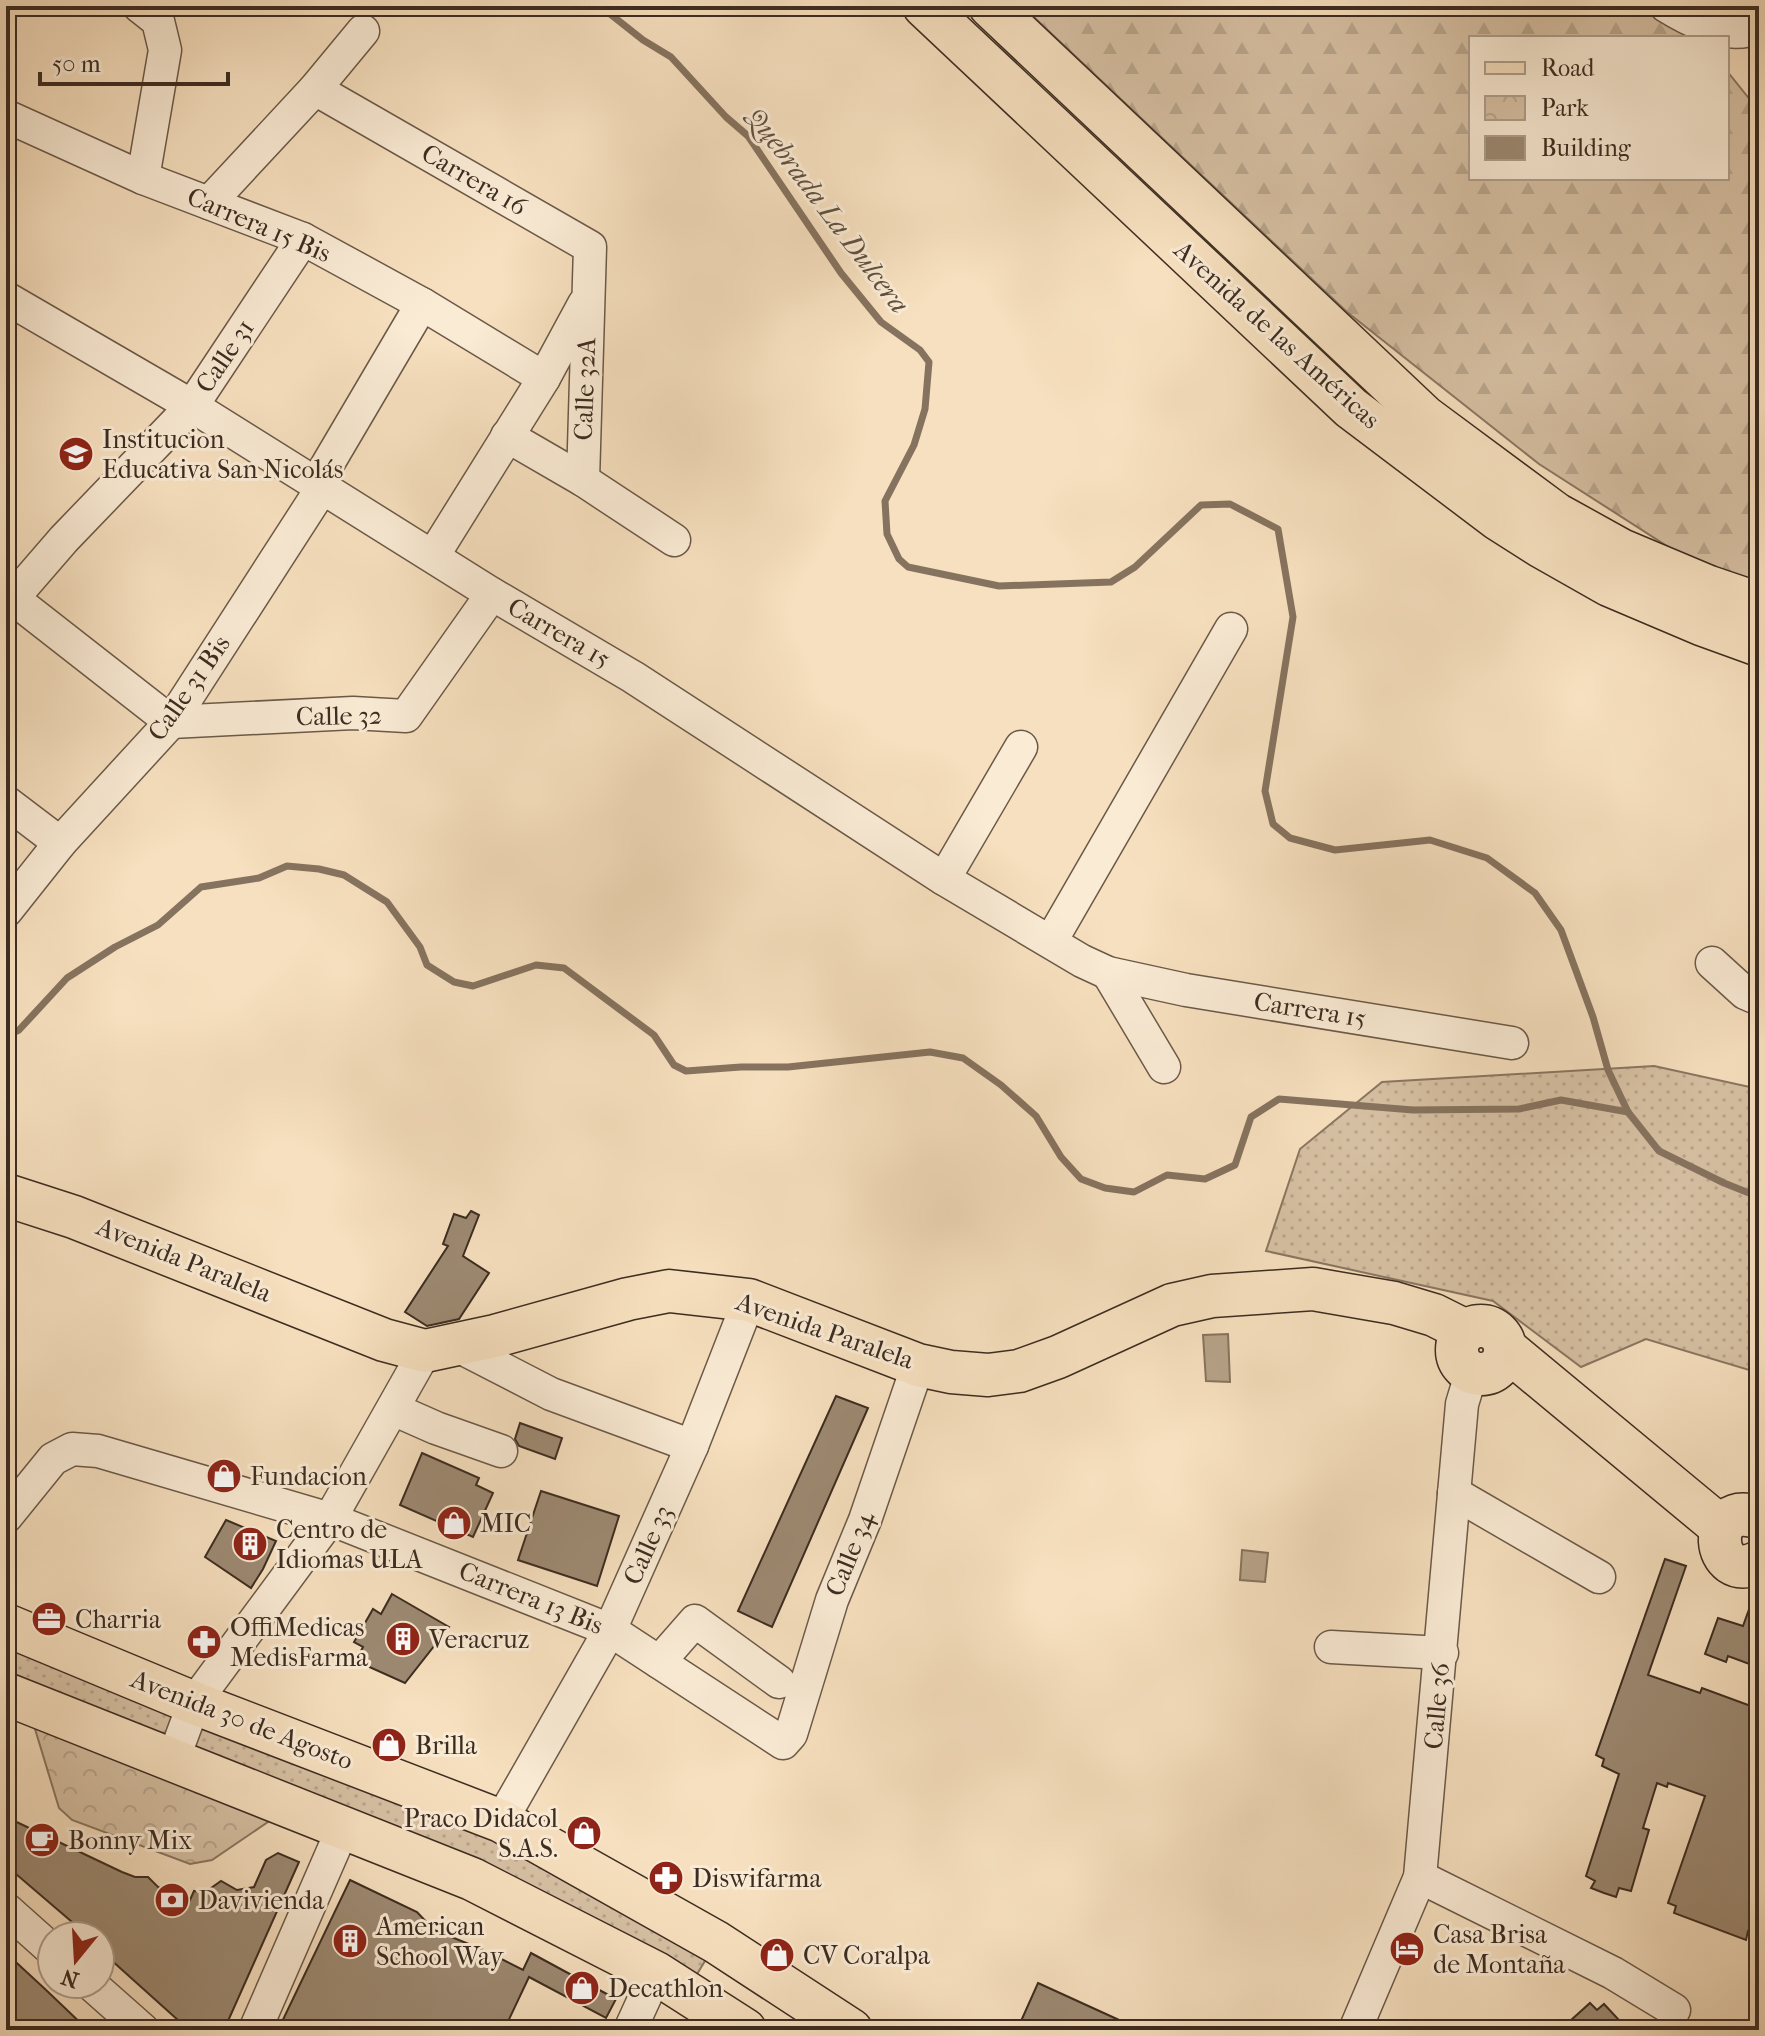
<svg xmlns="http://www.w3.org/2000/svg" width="1765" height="2036" font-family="'IM FELL French Canon',serif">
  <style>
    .grass { fill: url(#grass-dots); stroke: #8a7662; stroke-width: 2 }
    .forest { fill: url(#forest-firs); stroke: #8a7662; stroke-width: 2 }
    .park { fill: url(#park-crowns); stroke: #8a7662; stroke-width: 2 }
    .water { fill: #b7a389; stroke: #86735f; stroke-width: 2 }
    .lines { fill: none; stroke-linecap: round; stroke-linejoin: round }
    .stream { stroke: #86735f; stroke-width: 7 }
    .building { fill: #9d8a73; stroke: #3c2c21; stroke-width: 2 }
    .minor-casing { stroke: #6b5948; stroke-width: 35 }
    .major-casing { stroke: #3c2c21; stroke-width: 45 }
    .minor { stroke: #faebd5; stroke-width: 32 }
    .major { stroke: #f7e0bf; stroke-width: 42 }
    .labels { text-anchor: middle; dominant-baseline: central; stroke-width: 6; stroke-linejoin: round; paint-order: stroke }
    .street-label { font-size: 26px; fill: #3c2c21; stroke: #faebd5 }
    .poi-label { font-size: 26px; fill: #3c2c21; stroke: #faebd5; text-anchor: start }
    .water-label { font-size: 28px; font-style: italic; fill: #615040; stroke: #faebd5 }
  </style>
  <defs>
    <pattern id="grass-dots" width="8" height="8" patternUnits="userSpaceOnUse" patternTransform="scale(2)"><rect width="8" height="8" fill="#d7c1a4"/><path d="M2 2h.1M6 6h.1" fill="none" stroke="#b9a68d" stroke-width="1.8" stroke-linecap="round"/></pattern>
    <pattern id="forest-firs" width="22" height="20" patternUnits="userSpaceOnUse" patternTransform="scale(2)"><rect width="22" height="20" fill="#d7c1a4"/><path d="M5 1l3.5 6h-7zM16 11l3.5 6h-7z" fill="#b9a68d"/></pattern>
    <pattern id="park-crowns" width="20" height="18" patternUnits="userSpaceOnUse" patternTransform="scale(2)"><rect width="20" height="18" fill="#d7c1a4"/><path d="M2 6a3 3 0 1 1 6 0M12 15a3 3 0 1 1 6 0" fill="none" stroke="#b9a68d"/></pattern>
  </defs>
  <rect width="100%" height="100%" fill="#f7e0bf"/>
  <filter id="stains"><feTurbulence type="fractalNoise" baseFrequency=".0025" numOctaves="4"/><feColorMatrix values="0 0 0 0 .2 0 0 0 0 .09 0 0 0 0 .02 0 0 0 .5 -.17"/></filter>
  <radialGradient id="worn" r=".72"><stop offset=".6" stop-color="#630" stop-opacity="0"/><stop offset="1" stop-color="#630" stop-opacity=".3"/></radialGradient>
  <!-- grass -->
  <g class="grass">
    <path d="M 1654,1066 L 1759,1089 L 1759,1373 L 1646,1339 L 1581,1367 L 1493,1301 L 1266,1251 L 1300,1149 L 1382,1082 Z"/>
    <path d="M 6,1644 L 494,1834 L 708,1956 L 694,1979 L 179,1741 L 6,1671 Z"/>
  </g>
  <!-- forest -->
  <path class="forest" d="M 1022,6 L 1675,6 L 1701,38 L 1471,38 L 1471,178 L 1727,178 L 1727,71 L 1759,111 L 1759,583 L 1681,555 L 1539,464 L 1347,312 Z"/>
  <!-- park -->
  <path class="park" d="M 17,1699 L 290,1807 L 212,1860 L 190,1864 L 72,1820 L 59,1808 L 35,1729 Z"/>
  <!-- water -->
  <g class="water">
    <path d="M 1228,1334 L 1230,1382 L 1206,1381 L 1203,1335 Z"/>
    <path d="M 1242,1550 L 1268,1553 L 1265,1582 L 1240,1580 Z"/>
  </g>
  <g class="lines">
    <!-- stream -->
    <g class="stream">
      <path d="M 600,6 L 643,40 L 671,57 L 726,117 L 748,136 L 841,273 L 881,322 L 920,350 L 929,362 L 925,409 L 914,445 L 885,501 L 887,534 L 899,559 L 908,567 L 999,586 L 1111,582 L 1135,567 L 1201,505 L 1230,504 L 1278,529 L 1293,617 L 1265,791 L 1273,824 L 1290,838 L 1335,850 L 1430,840 L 1487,858 L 1535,893 L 1561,930 L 1593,1017 L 1608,1070 L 1628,1112 L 1659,1151 L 1724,1183 L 1759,1197"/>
      <path d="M 6,1036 L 19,1030 L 67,978 L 115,947 L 158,925 L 201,887 L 259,878 L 287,866 L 319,869 L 344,875 L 387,902 L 420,947 L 427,965 L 454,982 L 473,986 L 536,965 L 564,968 L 654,1035 L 674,1065 L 686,1071 L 741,1067 L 788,1067 L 930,1052 L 963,1058 L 1001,1085 L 1036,1116 L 1061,1157 L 1081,1179 L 1105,1188 L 1134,1192 L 1167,1175 L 1205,1179 L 1235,1165 L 1251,1117 L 1279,1099 L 1413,1110 L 1519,1109 L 1561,1100 L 1628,1112"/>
    </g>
  </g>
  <!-- building -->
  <g class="building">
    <path d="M 471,1211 L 479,1215 L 463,1256 L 489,1273 L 459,1319 L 427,1326 L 405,1312 L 448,1246 L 443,1244 L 454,1214 L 466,1218 Z"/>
    <path d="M 836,1396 L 868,1408 L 772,1627 L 738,1611 Z"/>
    <path d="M 520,1423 L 562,1438 L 555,1459 L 519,1446 L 515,1439 Z"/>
    <path d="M 422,1453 L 479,1478 L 476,1485 L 493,1493 L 473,1537 L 400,1505 Z"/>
    <path d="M 541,1491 L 619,1516 L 597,1586 L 518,1560 Z"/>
    <path d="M 226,1520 L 276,1541 L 263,1569 L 251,1588 L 205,1557 Z"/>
    <path d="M 1665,1559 L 1686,1566 L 1648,1675 L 1700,1693 L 1702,1688 L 1759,1709 L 1759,1934 L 1748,1931 L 1746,1940 L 1674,1913 L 1676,1906 L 1668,1903 L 1705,1796 L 1668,1783 L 1667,1787 L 1657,1783 L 1643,1828 L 1649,1830 L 1631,1891 L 1619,1888 L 1616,1897 L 1604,1893 L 1591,1888 L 1595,1881 L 1586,1876 L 1619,1774 L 1602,1766 L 1604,1759 L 1596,1755 Z"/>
    <path d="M 1756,1590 L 1759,1590 L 1759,1646 L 1752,1665 L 1728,1656 L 1726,1662 L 1705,1654 L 1718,1618 L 1743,1626 Z"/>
    <path d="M 392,1594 L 449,1627 L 405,1683 L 356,1661 L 363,1647 L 354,1642 L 373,1609 L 381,1614 Z"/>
    <path d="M 6,1817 L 122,1872 L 135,1877 L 148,1877 L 158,1887 L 190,1900 L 194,1891 L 204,1893 L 221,1881 L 237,1890 L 254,1887 L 266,1860 L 278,1853 L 299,1862 L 224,2030 L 189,2030 L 100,1950 L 100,1936 L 84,1936 L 72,1922 L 16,1874 L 6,1869 Z"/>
    <path d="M 350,1880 L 417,1912 L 434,1930 L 486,1951 L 523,1970 L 531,1953 L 616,1999 L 606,2018 L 529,1977 L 504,2030 L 278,2030 Z"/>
    <path d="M 6,1953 L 45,1989 L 88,2030 L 6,2030 Z"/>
    <path d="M 1038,1983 L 1141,2030 L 1017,2030 Z"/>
    <path d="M 1590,2003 L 1597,2010 L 1604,2004 L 1618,2019 L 1612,2026 L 1616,2030 L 1560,2030 Z"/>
  </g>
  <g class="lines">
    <defs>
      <g id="minor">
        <path d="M 139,6 L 158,21 L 165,50 L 143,178"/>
        <path d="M 1666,6 C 1690,21 1731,42 1759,26"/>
        <path d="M 315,89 L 590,247 L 583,480"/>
        <path d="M 6,116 L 143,178 L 303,239 L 422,304 L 544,378"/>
        <path d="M 209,203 L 315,89 L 363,31"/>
        <path d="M 6,298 L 192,406 L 492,594 L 633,677 L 944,879 L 1082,961 L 1108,973 L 1186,990 L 1512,1043"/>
        <path d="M 507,436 L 583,480 L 674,540"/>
        <path d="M 316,484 L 422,304"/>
        <path d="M 433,556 L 544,378 L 584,304"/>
        <path d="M 6,593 L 171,722 L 353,713 L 406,716 L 492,594"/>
        <path d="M 6,606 L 64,539 L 192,406 L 303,239"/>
        <path d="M 6,802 L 60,843"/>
        <path d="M 944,879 L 1021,747"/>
        <path d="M 6,911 L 60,843 L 171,722 L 322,488"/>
        <path d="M 1051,941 L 1231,629"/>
        <path d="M 1712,963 L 1745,993 L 1759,999"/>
        <path d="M 1108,973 L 1164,1067"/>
        <path d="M 454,1344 L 551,1394 L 692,1446"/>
        <path d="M 393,1409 L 436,1428 L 501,1451"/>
        <path d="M 1454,1493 L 1599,1577"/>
        <path d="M 6,1517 L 53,1459 L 72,1449 L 98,1451 L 330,1519 L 610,1630 L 783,1743 L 791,1734 L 832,1600 L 865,1520 L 918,1365"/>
        <path d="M 1331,1647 L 1442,1653"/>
        <path d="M 659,1662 L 695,1621 L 779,1682"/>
        <path d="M 173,1760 L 194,1703 L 330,1519 L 425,1351"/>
        <path d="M 501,1821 L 610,1630 L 692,1446 L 749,1300"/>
        <path d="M 1420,1877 L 1613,1973 L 1674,2010"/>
        <path d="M 6,1909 L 52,1950"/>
        <path d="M 91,1984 L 143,2030"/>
        <path d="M 255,2030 L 343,1828"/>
        <path d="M 630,2030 L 656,1973"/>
        <path d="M 1355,2030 L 1420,1877 L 1462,1404 L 1472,1371"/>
      </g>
      <g id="major">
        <path d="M 924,6 L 1351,408 L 1498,519 L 1542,547 L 1609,585 L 1701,624 L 1759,645"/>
        <path d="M 990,6 L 1425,417 L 1556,514 L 1621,550 L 1709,587 L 1759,604"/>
        <path d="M 6,1195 L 74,1217 L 384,1340 L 425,1351 L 495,1336 L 628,1299 L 669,1291 L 749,1300 L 918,1365 L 951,1372 L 988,1375 L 1019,1371 L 1058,1357 L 1172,1305 L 1212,1296 L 1313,1289 L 1394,1303 L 1434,1315 L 1466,1331"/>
        <circle cx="1481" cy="1350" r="24"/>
        <path d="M 1505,1348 L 1722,1528"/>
        <path d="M 1759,1518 C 1703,1497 1711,1587 1759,1562"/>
        <path d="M 6,1625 L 194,1703 L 501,1821 L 716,1942 L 851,2030"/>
        <path d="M 6,1694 L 472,1879 L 656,1973 L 745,2030"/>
      </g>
    </defs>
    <!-- minor casing -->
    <use href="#minor" class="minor-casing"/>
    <!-- major casing -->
    <use href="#major" class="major-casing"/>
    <!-- minor -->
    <use href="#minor" class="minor"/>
    <!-- major -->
    <use href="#major" class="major"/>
  </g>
  <!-- icons -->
  <defs>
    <symbol id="school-disc" viewBox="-11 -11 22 22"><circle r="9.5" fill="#8f2418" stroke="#faebd5"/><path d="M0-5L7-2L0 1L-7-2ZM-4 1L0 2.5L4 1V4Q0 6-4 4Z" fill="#fff"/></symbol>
    <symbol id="shop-disc" viewBox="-11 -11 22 22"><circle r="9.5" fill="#8f2418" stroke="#faebd5"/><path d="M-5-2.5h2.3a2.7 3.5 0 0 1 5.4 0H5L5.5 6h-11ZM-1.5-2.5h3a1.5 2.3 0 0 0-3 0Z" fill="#fff"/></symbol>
    <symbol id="building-disc" viewBox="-11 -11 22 22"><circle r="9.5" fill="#8f2418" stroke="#faebd5"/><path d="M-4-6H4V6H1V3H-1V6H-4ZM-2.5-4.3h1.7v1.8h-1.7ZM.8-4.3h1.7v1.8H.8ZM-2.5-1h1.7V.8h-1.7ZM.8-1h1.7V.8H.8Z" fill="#fff"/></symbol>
    <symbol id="office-disc" viewBox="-11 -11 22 22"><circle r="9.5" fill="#8f2418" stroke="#faebd5"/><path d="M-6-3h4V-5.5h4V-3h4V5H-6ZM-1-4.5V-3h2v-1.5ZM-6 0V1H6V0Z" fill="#fff"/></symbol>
    <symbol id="pharmacy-disc" viewBox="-11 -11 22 22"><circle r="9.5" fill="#8f2418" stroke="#faebd5"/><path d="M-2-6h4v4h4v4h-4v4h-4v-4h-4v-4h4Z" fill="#fff"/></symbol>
    <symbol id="cafe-disc" viewBox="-11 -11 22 22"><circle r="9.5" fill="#8f2418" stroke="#faebd5"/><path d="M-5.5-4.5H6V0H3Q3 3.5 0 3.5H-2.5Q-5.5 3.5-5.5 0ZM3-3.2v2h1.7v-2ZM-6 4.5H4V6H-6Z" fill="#fff"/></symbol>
    <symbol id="bank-disc" viewBox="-11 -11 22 22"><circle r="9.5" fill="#8f2418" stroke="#faebd5"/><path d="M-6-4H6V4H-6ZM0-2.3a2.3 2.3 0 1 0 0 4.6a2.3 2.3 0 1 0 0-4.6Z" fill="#fff"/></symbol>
    <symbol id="hotel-disc" viewBox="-11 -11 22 22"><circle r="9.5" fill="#8f2418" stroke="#faebd5"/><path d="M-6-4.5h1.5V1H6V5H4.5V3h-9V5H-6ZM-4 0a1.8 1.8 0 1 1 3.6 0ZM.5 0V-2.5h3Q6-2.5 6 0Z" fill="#fff"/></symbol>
  </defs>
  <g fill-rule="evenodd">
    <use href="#school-disc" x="56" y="434" width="40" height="40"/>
    <use href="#shop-disc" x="204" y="1456" width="40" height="40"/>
    <use href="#shop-disc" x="434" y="1503" width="40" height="40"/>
    <use href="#building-disc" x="230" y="1524" width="40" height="40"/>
    <use href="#office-disc" x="29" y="1599" width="40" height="40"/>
    <use href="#building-disc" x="383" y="1619" width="40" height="40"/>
    <use href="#pharmacy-disc" x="184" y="1622" width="40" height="40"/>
    <use href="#shop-disc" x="369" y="1725" width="40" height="40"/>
    <use href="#shop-disc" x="564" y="1813" width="40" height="40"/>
    <use href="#cafe-disc" x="22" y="1820" width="40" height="40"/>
    <use href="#pharmacy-disc" x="646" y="1858" width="40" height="40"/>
    <use href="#bank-disc" x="152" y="1880" width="40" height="40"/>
    <use href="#building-disc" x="330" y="1921" width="40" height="40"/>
    <use href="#hotel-disc" x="1387" y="1929" width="40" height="40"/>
    <use href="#shop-disc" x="757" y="1935" width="40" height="40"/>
    <use href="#shop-disc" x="562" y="1968" width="40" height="40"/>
  </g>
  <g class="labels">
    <!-- street labels -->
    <g class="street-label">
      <text transform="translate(474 180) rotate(30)">Carrera 16</text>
      <text transform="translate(259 225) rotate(23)">Carrera 15 Bis</text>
      <text transform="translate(1277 335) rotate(42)">Avenida de las Américas</text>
      <text transform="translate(225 356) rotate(-56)">Calle 31</text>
      <text transform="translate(585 389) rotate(-88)">Calle 32A</text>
      <text transform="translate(559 633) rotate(30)">Carrera 15</text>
      <text transform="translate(189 688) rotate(-55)">Calle 31 Bis</text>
      <text transform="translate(339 716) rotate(-1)">Calle 32</text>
      <text transform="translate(1310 1010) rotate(9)">Carrera 15</text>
      <text transform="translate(184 1260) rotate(22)">Avenida Paralela</text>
      <text transform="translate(825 1331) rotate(19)">Avenida Paralela</text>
      <text transform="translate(648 1545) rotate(-66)">Calle 33</text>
      <text transform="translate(850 1554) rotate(-68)">Calle 34</text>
      <text transform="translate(531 1598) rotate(22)">Carrera 13 Bis</text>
      <text transform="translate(1437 1706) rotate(-85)">Calle 36</text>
      <text transform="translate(242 1720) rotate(21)">Avenida 30 de Agosto</text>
    </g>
    <!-- poi labels -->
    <g class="poi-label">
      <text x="102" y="439">Institucion<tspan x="102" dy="30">Educativa San Nicolás</tspan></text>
      <text x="250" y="1476">Fundacion</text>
      <text x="480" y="1523">MIC</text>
      <text x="276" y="1529">Centro de<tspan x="276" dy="30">Idiomas ULA</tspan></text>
      <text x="75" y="1619">Charria</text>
      <text x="230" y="1627">OffiMedicas<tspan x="230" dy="30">MedisFarma</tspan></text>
      <text x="429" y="1639">Veracruz</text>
      <text x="415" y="1745">Brilla</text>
      <text x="558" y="1818" text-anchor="end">Praco Didacol<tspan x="558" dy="30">S.A.S.</tspan></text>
      <text x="68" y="1840">Bonny Mix</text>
      <text x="692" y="1878">Diswifarma</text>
      <text x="198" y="1900">Davivienda</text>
      <text x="376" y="1926">American<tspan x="376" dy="30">School Way</tspan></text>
      <text x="1433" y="1934">Casa Brisa<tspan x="1433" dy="30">de Montaña</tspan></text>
      <text x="803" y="1955">CV Coralpa</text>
      <text x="608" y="1988">Decathlon</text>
    </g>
    <!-- water labels -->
    <g class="water-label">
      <text transform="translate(828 210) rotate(53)">Quebrada La Dulcera</text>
    </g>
  </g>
  <!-- margin -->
  <rect width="1765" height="2036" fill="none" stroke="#f7e0bf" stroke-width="32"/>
  <rect x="8" y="8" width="1749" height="2020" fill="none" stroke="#3c2c21" stroke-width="4"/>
  <rect x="16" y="16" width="1733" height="2004" fill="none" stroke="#3c2c21" stroke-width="2"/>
  <!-- legend -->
  <rect x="1469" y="36" width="260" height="144" fill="#faebd5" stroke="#ae9f8d" stroke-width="2"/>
  <rect x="1485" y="62" width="40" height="12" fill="#f7e0bf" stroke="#ae9f8d" stroke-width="2"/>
  <text x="1541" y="76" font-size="24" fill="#3c2c21">Road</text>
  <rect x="1485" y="96" width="40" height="24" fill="url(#park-crowns)" stroke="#ae9f8d" stroke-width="2"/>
  <text x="1541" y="116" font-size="24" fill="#3c2c21">Park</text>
  <rect x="1485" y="136" width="40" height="24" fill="#9d8a73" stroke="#ae9f8d" stroke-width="2"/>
  <text x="1541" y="156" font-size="24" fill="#3c2c21">Building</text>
  <!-- north arrow -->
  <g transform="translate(76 1960) rotate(198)"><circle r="38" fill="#faebd5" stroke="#ae9f8d" stroke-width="2"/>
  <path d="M0-6L14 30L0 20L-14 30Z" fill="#8f2418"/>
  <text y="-12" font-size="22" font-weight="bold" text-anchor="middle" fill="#3c2c21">N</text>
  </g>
  <!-- scale -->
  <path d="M40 72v12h188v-12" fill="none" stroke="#3c2c21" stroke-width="4"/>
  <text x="52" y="72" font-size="24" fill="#3c2c21" stroke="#faebd5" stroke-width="6" paint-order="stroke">50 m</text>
  <rect width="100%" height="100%" filter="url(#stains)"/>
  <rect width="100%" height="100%" fill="url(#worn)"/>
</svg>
